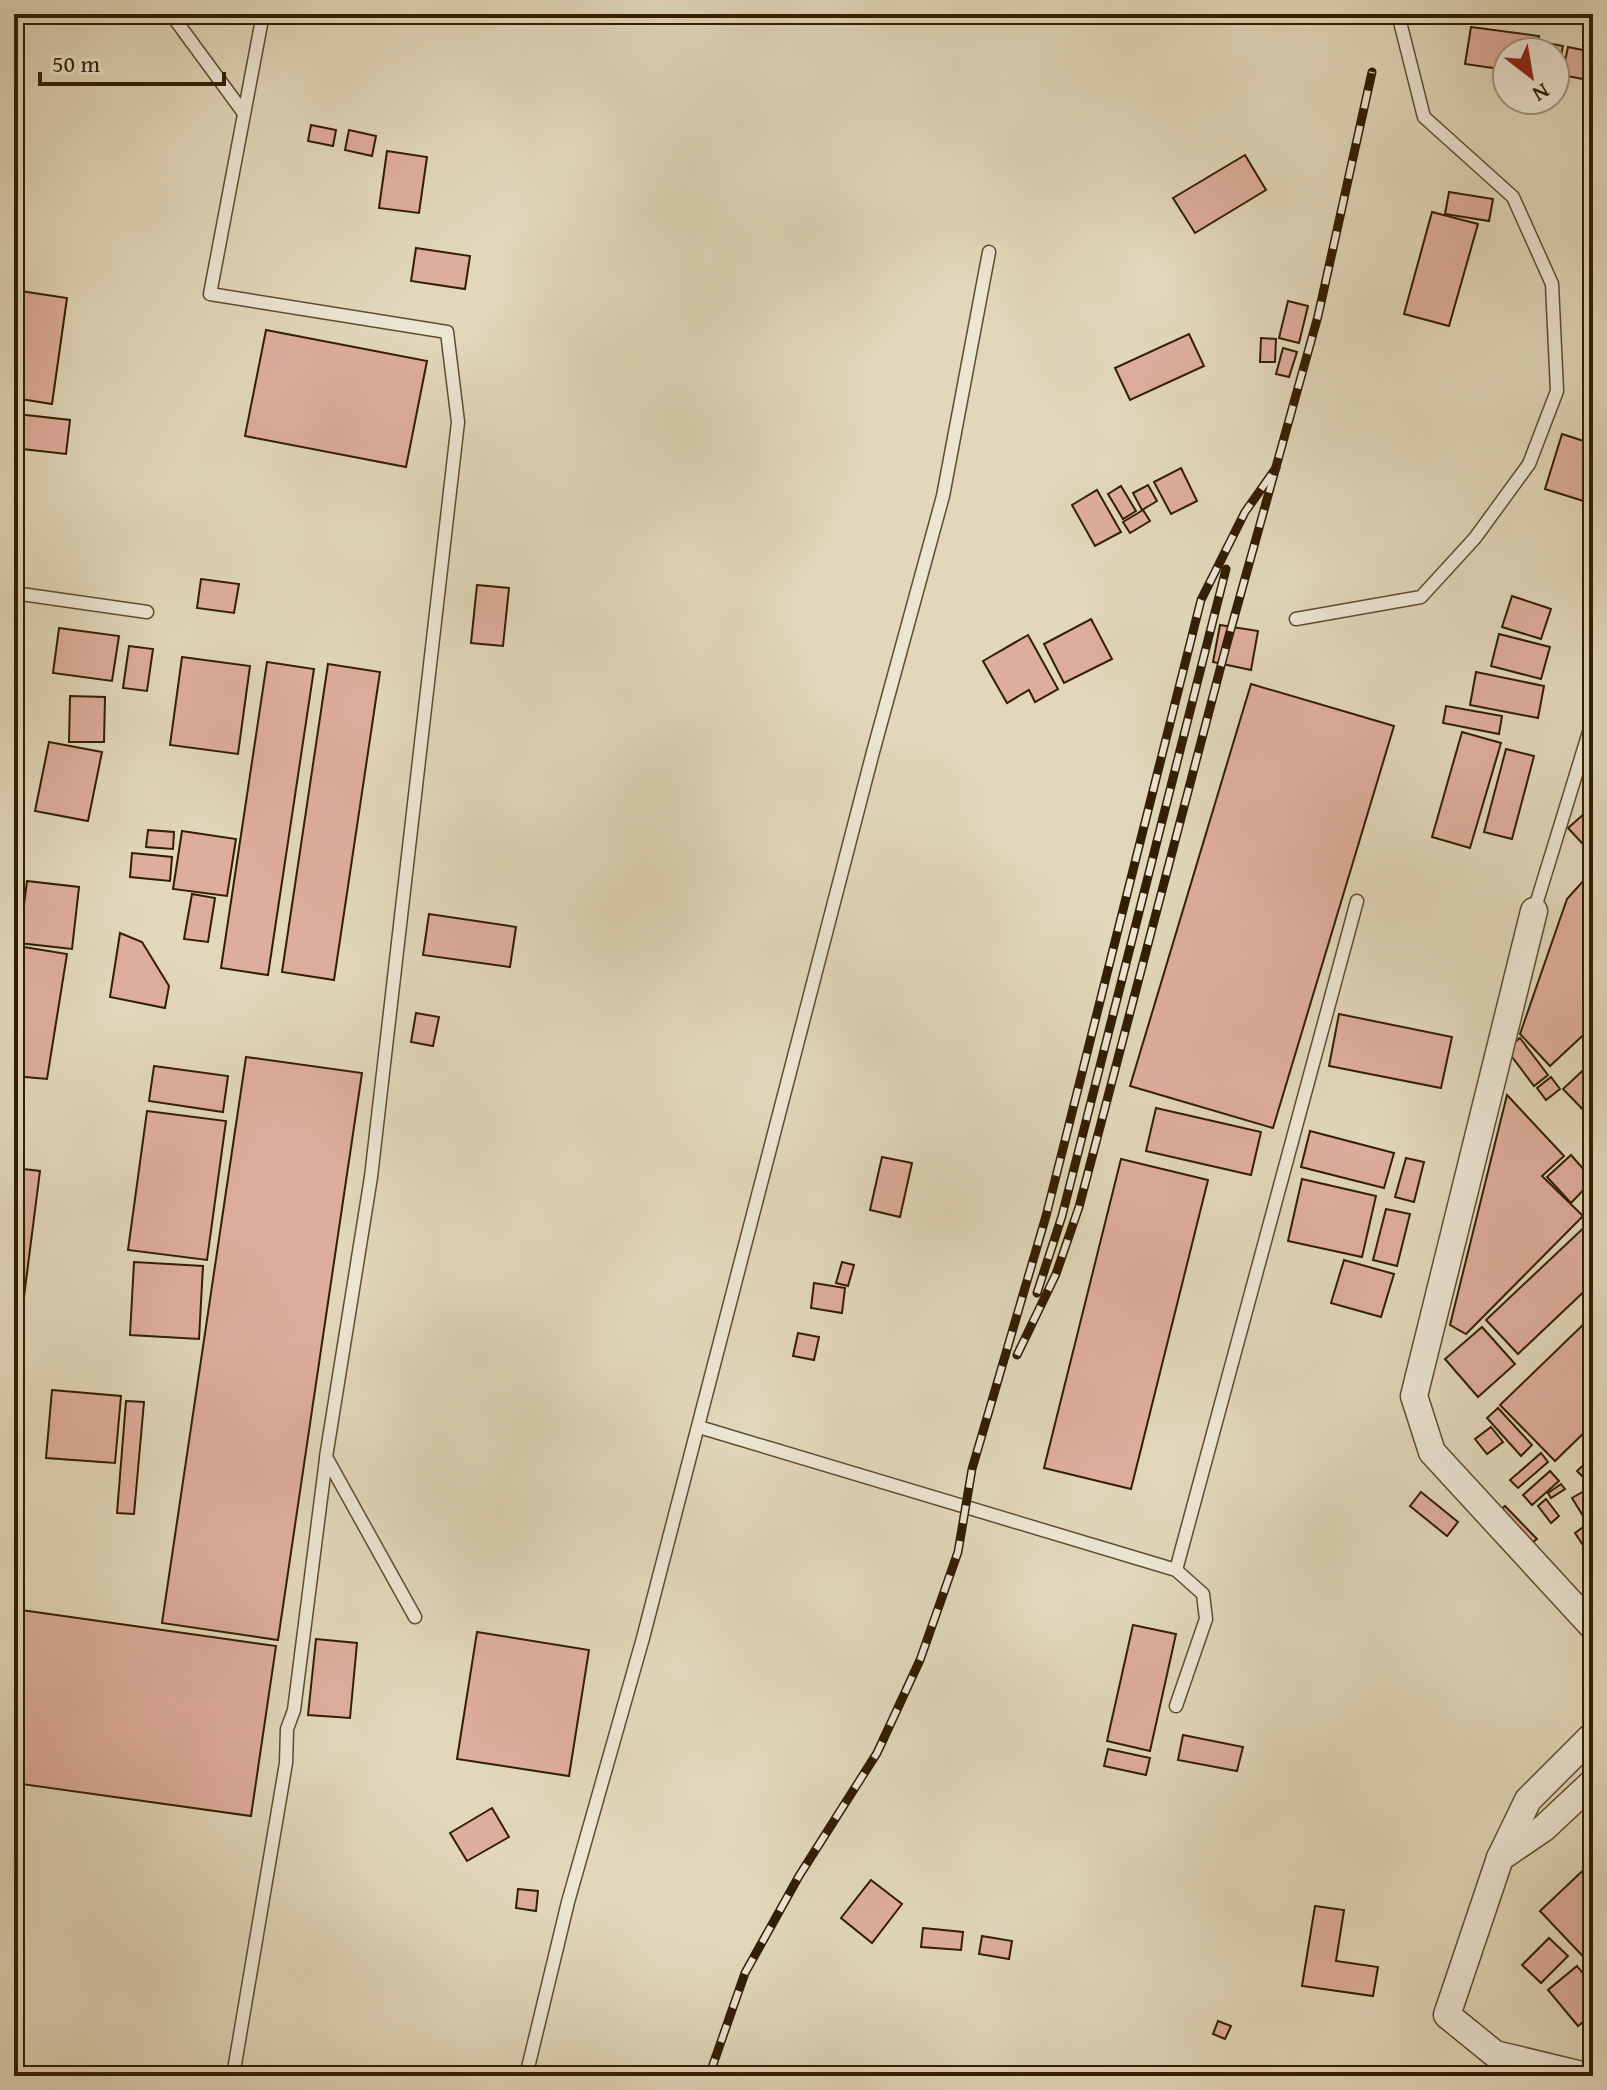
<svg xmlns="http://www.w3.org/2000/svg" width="1607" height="2090" font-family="'Gentium Book Plus',serif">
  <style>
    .building { fill: #dfad9e; stroke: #321e00; stroke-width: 2 }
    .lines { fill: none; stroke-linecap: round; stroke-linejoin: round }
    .lane-casing { stroke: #5e4c2f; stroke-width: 15 }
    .street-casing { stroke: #5e4c2f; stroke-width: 29 }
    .lane { stroke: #ece5d3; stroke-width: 12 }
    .street { stroke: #ece5d3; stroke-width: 26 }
    .rail-casing { stroke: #321e00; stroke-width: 9 }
    .rail { stroke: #ece5d3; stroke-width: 6; stroke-dasharray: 18; stroke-linecap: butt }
  </style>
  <rect width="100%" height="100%" fill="#e2d7bb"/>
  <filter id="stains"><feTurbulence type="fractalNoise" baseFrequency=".0025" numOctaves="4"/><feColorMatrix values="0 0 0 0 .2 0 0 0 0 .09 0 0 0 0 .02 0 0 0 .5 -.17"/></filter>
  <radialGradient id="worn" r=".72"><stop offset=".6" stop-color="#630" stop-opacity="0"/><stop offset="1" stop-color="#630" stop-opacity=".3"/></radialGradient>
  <!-- building -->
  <g class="building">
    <path d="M 1471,27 L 1539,36 L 1537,52 L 1507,52 L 1507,70 L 1465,64 Z"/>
    <path d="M 1547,43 L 1563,46 L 1555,85 L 1555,52 L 1545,52 Z"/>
    <path d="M 1568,47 L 1593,52 L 1593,81 L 1562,75 Z"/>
    <path d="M 311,125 L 336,130 L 333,146 L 308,141 Z"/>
    <path d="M 349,130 L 376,136 L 372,156 L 345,150 Z"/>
    <path d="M 387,151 L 427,157 L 419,213 L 379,208 Z"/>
    <path d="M 1245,155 L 1266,190 L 1195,233 L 1173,198 Z"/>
    <path d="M 1449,192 L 1493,199 L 1489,221 L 1445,214 Z"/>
    <path d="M 1432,212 L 1478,224 L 1449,326 L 1404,314 Z"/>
    <path d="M 416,248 L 470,256 L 465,289 L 411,281 Z"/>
    <path d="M 14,290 L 67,298 L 52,404 L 14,398 Z"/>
    <path d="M 1288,301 L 1308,306 L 1299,343 L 1279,338 Z"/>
    <path d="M 266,330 L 427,361 L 406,467 L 245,436 Z"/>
    <path d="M 1189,334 L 1204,366 L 1130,400 L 1115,368 Z"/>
    <path d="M 1261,338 L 1276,339 L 1275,362 L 1260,362 Z"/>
    <path d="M 1283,348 L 1297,352 L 1289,377 L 1276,374 Z"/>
    <path d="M 17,414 L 70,420 L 66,454 L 14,448 Z"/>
    <path d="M 1562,434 L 1593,444 L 1593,504 L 1545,489 Z"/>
    <path d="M 1181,468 L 1197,501 L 1171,514 L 1154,482 Z"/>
    <path d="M 1148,485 L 1157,501 L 1142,510 L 1133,493 Z"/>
    <path d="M 1121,486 L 1136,511 L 1123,519 L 1108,494 Z"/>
    <path d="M 1097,490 L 1121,532 L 1095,546 L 1072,505 Z"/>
    <path d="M 1143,510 L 1150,521 L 1130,533 L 1123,522 Z"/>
    <path d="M 201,579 L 239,584 L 234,613 L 197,608 Z"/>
    <path d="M 477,585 L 509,588 L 503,646 L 471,643 Z"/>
    <path d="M 1512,596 L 1551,609 L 1541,639 L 1502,627 Z"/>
    <path d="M 1091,619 L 1112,659 L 1064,683 L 1044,644 Z"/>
    <path d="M 14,620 L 21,621 L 14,666 Z"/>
    <path d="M 1220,625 L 1258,631 L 1251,670 L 1213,662 Z"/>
    <path d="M 59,628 L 119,636 L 112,681 L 53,673 Z"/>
    <path d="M 1499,634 L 1550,647 L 1541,679 L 1491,666 Z"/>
    <path d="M 1028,635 L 1058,689 L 1035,702 L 1029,690 L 1007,703 L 983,661 Z"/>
    <path d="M 129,646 L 153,649 L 147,691 L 123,688 Z"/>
    <path d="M 182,657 L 250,666 L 238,754 L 170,745 Z"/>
    <path d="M 267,662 L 314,669 L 268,975 L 221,968 Z"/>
    <path d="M 328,664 L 380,672 L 334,980 L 282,972 Z"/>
    <path d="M 1476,672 L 1544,686 L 1538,718 L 1470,705 Z"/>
    <path d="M 1251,684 L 1394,726 L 1273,1128 L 1130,1086 Z"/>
    <path d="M 70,696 L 105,697 L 104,742 L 69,742 Z"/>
    <path d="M 1446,706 L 1502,716 L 1499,734 L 1443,723 Z"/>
    <path d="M 1462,732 L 1501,743 L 1470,848 L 1432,837 Z"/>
    <path d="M 49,742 L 102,752 L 88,821 L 35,811 Z"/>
    <path d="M 1506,749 L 1534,756 L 1512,839 L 1484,832 Z"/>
    <path d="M 1593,806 L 1593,855 L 1568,828 Z"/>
    <path d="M 148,830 L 174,832 L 173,849 L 146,847 Z"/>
    <path d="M 182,831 L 236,839 L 227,896 L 173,889 Z"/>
    <path d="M 132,853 L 172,857 L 170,881 L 130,877 Z"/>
    <path d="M 1593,870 L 1593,1026 L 1550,1066 L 1520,1034 L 1567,899 Z"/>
    <path d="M 27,881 L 79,887 L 72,949 L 19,943 Z"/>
    <path d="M 192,894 L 215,898 L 208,942 L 184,939 Z"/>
    <path d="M 429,914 L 516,927 L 510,967 L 423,955 Z"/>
    <path d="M 120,933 L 142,942 L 169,986 L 165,1008 L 110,997 Z"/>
    <path d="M 18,946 L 67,954 L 47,1079 L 14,1076 L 14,974 Z"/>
    <path d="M 416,1013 L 439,1017 L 433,1046 L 411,1042 Z"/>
    <path d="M 1339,1014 L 1452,1037 L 1441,1088 L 1329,1066 Z"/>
    <path d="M 1520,1038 L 1548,1075 L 1534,1086 L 1506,1049 Z"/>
    <path d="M 246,1057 L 362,1073 L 278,1640 L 162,1623 Z"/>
    <path d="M 1593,1061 L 1593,1120 L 1563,1089 Z"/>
    <path d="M 154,1066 L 228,1076 L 223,1112 L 149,1101 Z"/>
    <path d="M 1551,1077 L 1560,1089 L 1546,1100 L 1537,1088 Z"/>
    <path d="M 1507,1095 L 1564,1156 L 1542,1176 L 1583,1216 L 1466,1334 L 1450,1325 Z"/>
    <path d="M 1156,1108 L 1261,1132 L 1251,1175 L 1146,1151 Z"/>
    <path d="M 147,1111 L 226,1121 L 207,1260 L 128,1250 Z"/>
    <path d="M 1310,1131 L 1394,1153 L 1384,1188 L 1301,1167 Z"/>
    <path d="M 1571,1155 L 1593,1180 L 1571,1203 L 1547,1177 Z"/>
    <path d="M 882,1157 L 912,1163 L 900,1217 L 870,1210 Z"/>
    <path d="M 1406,1158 L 1424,1162 L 1414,1202 L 1395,1197 Z"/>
    <path d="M 1121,1159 L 1208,1180 L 1131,1489 L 1044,1468 Z"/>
    <path d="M 14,1168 L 40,1171 L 14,1375 Z"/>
    <path d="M 1302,1179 L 1376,1196 L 1362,1257 L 1288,1241 Z"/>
    <path d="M 1386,1209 L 1410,1214 L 1397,1266 L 1373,1260 Z"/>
    <path d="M 1593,1219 L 1593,1283 L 1518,1354 L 1486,1320 Z"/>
    <path d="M 1344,1260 L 1394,1274 L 1381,1317 L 1331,1303 Z"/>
    <path d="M 134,1262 L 203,1266 L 199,1339 L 130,1335 Z"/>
    <path d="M 842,1262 L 854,1265 L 848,1286 L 836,1283 Z"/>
    <path d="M 814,1283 L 845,1288 L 842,1313 L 811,1308 Z"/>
    <path d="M 1593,1315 L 1593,1424 L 1555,1461 L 1500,1405 Z"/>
    <path d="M 1482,1327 L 1515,1364 L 1478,1397 L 1445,1359 Z"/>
    <path d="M 798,1333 L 819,1337 L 814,1360 L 793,1356 Z"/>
    <path d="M 52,1390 L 121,1396 L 115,1463 L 46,1458 Z"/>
    <path d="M 126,1401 L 144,1402 L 134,1514 L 117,1513 Z"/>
    <path d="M 1498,1408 L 1532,1445 L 1521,1456 L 1487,1418 Z"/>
    <path d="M 1491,1427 L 1503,1442 L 1487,1454 L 1475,1439 Z"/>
    <path d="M 1541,1453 L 1548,1462 L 1518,1488 L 1510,1480 Z"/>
    <path d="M 1593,1456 L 1593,1487 L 1577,1471 Z"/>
    <path d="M 1550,1471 L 1559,1481 L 1532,1505 L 1523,1495 Z"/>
    <path d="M 1561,1484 L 1565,1489 L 1551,1498 L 1548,1493 Z"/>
    <path d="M 1584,1491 L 1593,1506 L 1593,1514 L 1585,1519 L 1572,1498 Z"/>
    <path d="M 1421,1492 L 1458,1522 L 1447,1536 L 1410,1506 Z"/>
    <path d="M 1546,1499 L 1559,1516 L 1551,1523 L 1538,1506 Z"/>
    <path d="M 1505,1506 L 1537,1539 L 1527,1547 L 1496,1514 Z"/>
    <path d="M 1593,1520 L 1593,1546 L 1586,1550 L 1575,1533 Z"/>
    <path d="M 14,1609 L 276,1646 L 251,1816 L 14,1783 Z"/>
    <path d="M 1133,1625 L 1176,1634 L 1150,1751 L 1107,1741 Z"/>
    <path d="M 477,1632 L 589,1650 L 569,1776 L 457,1759 Z"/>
    <path d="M 316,1639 L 357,1643 L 350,1718 L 308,1715 Z"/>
    <path d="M 1183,1735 L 1243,1747 L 1237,1771 L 1178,1760 Z"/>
    <path d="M 1108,1749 L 1150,1758 L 1146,1775 L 1104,1766 Z"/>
    <path d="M 492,1808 L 509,1837 L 467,1861 L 450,1833 Z"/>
    <path d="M 1593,1861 L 1593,1967 L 1540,1911 Z"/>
    <path d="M 871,1880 L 902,1904 L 872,1943 L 841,1918 Z"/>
    <path d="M 518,1889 L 538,1891 L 536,1911 L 516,1908 Z"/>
    <path d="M 1315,1906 L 1344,1910 L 1336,1961 L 1378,1967 L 1373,1996 L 1302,1986 Z"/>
    <path d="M 923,1928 L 963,1932 L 961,1950 L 921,1947 Z"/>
    <path d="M 982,1936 L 1012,1941 L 1009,1959 L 979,1954 Z"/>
    <path d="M 1549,1938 L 1568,1956 L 1541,1983 L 1522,1965 Z"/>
    <path d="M 1577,1966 L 1593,1986 L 1593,2014 L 1578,2026 L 1548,1990 Z"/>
    <path d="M 1218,2021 L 1231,2026 L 1225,2039 L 1213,2034 Z"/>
  </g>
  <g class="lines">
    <defs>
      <g id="lane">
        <path d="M 171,14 L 243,112"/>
        <path d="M 263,14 L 210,294 L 447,332 L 458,422 L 371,1177 L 326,1457 L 415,1617"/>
        <path d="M 14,593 L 147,612"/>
        <path d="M 1296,619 L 1421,597 L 1475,538 L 1529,464 L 1557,391 L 1552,284 L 1513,197 L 1424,117 L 1398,14"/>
        <path d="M 1534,911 L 1593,719"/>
        <path d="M 699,1427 L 1176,1570 L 1203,1594 L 1206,1619 L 1176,1706"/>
        <path d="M 1176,1570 L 1357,901"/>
        <path d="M 233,2076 L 286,1763 L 287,1729 L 294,1710 L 326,1459"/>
        <path d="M 526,2076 L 568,1902 L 643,1638 L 873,752 L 943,496 L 989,252"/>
      </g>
      <g id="street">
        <path d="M 1534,911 L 1414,1396 L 1432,1452 L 1593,1627"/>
        <path d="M 1500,1858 L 1544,1828 L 1593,1782"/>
        <path d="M 1586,2076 L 1495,2054 L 1447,2015 L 1500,1858 L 1528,1800 L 1593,1735"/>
      </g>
    </defs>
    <!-- lane casing -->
    <use href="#lane" class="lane-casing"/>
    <!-- street casing -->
    <use href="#street" class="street-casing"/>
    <!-- lane -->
    <use href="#lane" class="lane"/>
    <!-- street -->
    <use href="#street" class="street"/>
    <defs>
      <g id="rail">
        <path d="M 1037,1293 L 1062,1216 L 1226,569"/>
        <path d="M 1017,1355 L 1056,1274 L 1079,1207 L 1227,643 L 1318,316 L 1372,72"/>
        <path d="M 709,2076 L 745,1973 L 799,1876 L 877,1753 L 920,1660 L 958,1552 L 972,1469 L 1046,1216 L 1201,600 L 1245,512 L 1276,468"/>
      </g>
    </defs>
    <!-- rail casing -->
    <use href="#rail" class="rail-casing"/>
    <!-- rail -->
    <use href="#rail" class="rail"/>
  </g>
  <!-- margin -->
  <rect width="1607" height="2090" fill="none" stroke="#e2d7bb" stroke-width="48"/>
  <rect x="16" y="16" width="1575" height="2058" fill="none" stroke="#321e00" stroke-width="4"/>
  <rect x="24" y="24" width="1559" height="2042" fill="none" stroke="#321e00" stroke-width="2"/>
  <!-- north arrow -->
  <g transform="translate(1531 76) rotate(149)"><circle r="38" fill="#ece5d3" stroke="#a2957f" stroke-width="2"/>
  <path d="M0-6L14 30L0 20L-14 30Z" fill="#8f2418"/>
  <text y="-12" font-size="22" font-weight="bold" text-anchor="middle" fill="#321e00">N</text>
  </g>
  <!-- scale -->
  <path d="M40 72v12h184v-12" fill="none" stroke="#321e00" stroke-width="4"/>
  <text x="52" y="72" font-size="24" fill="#321e00" stroke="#ece5d3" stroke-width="6" paint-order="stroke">50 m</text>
  <rect width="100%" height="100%" filter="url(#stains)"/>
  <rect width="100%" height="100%" fill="url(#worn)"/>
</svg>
